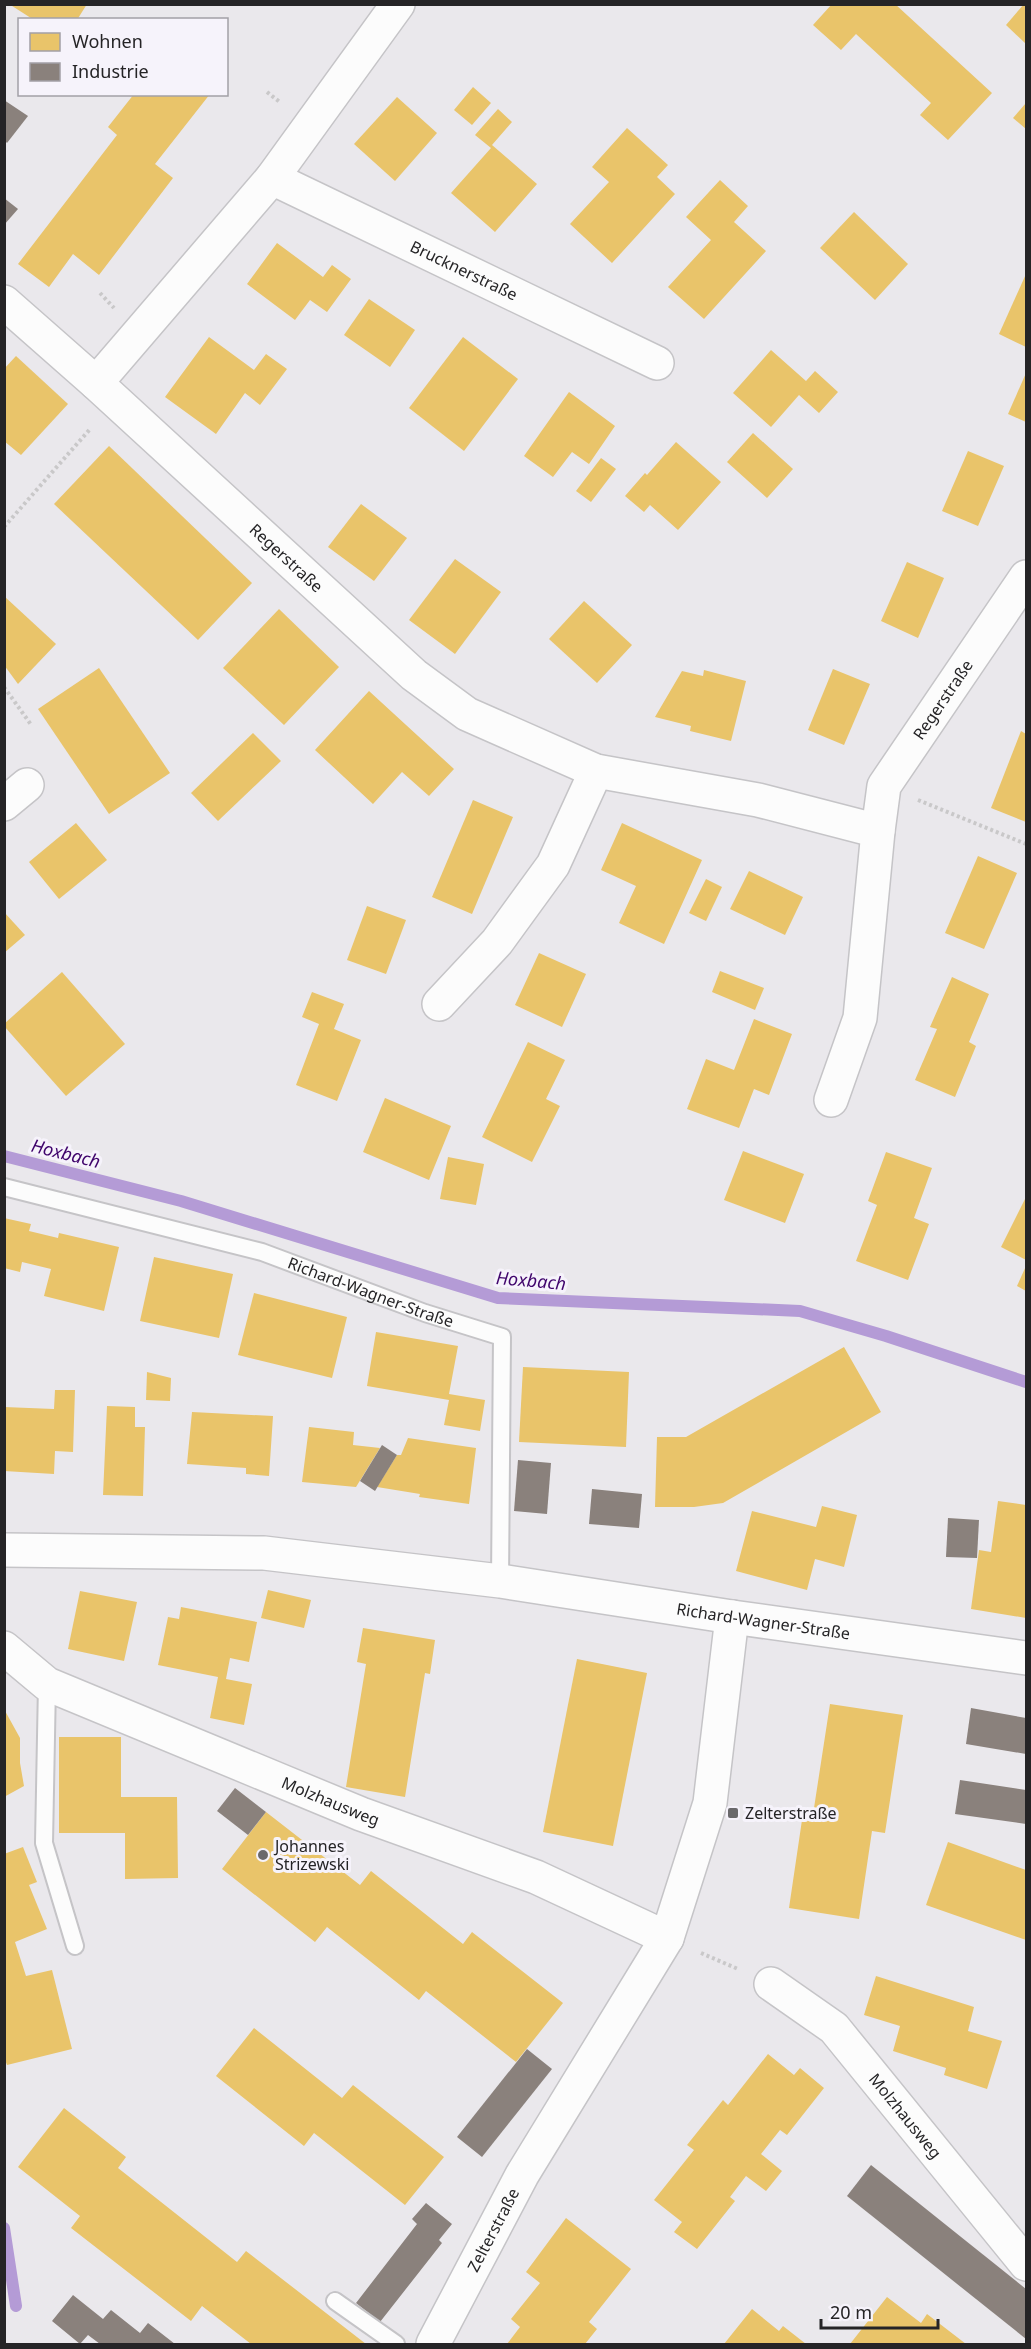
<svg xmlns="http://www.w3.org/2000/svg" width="1031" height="2349" font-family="'Noto Sans',sans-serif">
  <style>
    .homes { fill: #e9c46a }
    .industry { fill: #8a817c }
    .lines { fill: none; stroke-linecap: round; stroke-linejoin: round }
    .stream { stroke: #b49bd6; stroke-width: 12 }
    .lane-casing { stroke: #c5c4c7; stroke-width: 20 }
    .street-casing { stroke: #c5c4c7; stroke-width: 36 }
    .path { stroke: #c9c8c9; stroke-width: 4; stroke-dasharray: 3 3; stroke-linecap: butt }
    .lane { stroke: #fcfcfc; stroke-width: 16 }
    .street { stroke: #fcfcfc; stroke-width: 33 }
    .poi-dot { fill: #6a696b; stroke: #f6f3fb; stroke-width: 2 }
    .labels { text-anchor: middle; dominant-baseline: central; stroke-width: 6; stroke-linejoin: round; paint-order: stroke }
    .street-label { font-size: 16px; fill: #252426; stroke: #f6f3fb }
    .poi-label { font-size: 16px; fill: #252426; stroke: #f6f3fb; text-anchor: start }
    .water-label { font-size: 18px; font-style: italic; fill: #40056c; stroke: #f6f3fb }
  </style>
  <rect width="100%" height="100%" fill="#eae8ec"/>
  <!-- homes -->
  <g class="homes">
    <path d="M 9,4 L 87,4 L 77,20 L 34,20 Z"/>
    <path d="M 832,4 L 895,4 L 992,93 L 948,140 L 920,115 L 931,103 L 856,34 L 841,50 L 813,25 Z"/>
    <path d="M 1024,4 L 1026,4 L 1026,44 L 1006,25 Z"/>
    <path d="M 473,87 L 491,103 L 472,125 L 454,110 Z"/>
    <path d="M 134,94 L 210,94 L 155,164 L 173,178 L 99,275 L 73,254 L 49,287 L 18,264 L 117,135 L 108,127 Z"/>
    <path d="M 397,97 L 437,133 L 395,181 L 354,144 Z"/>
    <path d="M 1026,103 L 1026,129 L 1013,118 Z"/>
    <path d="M 498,109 L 512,122 L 492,145 L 537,184 L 495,232 L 451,193 L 491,148 L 475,135 Z"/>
    <path d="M 627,128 L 668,165 L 657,177 L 675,194 L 612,263 L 570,224 L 609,182 L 592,167 Z"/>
    <path d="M 720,180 L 748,206 L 734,222 L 766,251 L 704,319 L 668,287 L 711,240 L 686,217 Z"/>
    <path d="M 854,212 L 908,264 L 875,300 L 820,248 Z"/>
    <path d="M 277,243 L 323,277 L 332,265 L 351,279 L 327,312 L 310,300 L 295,320 L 247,284 Z"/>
    <path d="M 1026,274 L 1026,347 L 999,334 Z"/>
    <path d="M 369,299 L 415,330 L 390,367 L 344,335 Z"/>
    <path d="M 209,337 L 254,370 L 266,354 L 287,369 L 260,405 L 245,393 L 216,434 L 165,397 Z"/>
    <path d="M 463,337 L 518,379 L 464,451 L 409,408 Z"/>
    <path d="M 771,350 L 806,381 L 815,371 L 838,392 L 819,413 L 799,395 L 771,427 L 733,393 Z"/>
    <path d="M 16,356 L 68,404 L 21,455 L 4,441 L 4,369 Z"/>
    <path d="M 1026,373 L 1026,422 L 1008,414 Z"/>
    <path d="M 569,392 L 615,426 L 589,464 L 572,452 L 553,477 L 524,456 Z"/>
    <path d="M 753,433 L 793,469 L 767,498 L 727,462 Z"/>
    <path d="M 676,442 L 721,482 L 678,530 L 650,505 L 644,512 L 625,496 L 645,473 L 647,475 Z"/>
    <path d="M 109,446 L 252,583 L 198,640 L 54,504 Z"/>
    <path d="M 968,451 L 1004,466 L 978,526 L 942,511 Z"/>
    <path d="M 601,458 L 616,469 L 591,502 L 576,491 Z"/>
    <path d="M 361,504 L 407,538 L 374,581 L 328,547 Z"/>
    <path d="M 455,559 L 501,592 L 455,654 L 409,620 Z"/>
    <path d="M 907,562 L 944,578 L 918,638 L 881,621 Z"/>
    <path d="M 4,596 L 56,644 L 18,684 L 4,665 Z"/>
    <path d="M 584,601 L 632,645 L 597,683 L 549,639 Z"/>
    <path d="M 279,609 L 339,667 L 284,725 L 223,668 Z"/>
    <path d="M 99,668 L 170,773 L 109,814 L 38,709 Z"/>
    <path d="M 833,669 L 870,684 L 844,745 L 808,730 Z"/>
    <path d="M 704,670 L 746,681 L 731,741 L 690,731 L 691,726 L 655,717 L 682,671 L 703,676 Z"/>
    <path d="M 369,691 L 454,769 L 429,796 L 402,772 L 373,804 L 315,750 Z"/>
    <path d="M 1021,731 L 1026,734 L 1026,822 L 991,808 Z"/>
    <path d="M 253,733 L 281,761 L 218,821 L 191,793 Z"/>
    <path d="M 473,800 L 513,817 L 472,914 L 432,897 Z"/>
    <path d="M 76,823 L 107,860 L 59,899 L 29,862 Z"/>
    <path d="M 622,823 L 702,860 L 664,944 L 619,923 L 636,886 L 601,870 Z"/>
    <path d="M 978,856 L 1017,873 L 984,949 L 945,933 Z"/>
    <path d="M 749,871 L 803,897 L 785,935 L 730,909 Z"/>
    <path d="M 706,879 L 722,887 L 706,921 L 689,913 Z"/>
    <path d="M 367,906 L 406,920 L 386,974 L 347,960 Z"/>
    <path d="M 4,912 L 25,935 L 4,953 Z"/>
    <path d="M 539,953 L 586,974 L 562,1027 L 515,1005 Z"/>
    <path d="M 720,971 L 764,988 L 755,1010 L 712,992 Z"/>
    <path d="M 62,972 L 125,1044 L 66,1096 L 4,1026 L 4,1024 Z"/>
    <path d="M 952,977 L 989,994 L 969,1042 L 976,1046 L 955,1097 L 915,1080 L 937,1029 L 930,1027 Z"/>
    <path d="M 312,992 L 344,1004 L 334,1029 L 361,1040 L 337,1101 L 296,1085 L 319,1024 L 302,1017 Z"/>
    <path d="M 754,1019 L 792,1034 L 769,1095 L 754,1089 L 739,1128 L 687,1109 L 706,1059 L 734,1070 Z"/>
    <path d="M 528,1042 L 565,1060 L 546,1099 L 560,1106 L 532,1162 L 482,1137 Z"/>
    <path d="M 385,1098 L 451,1126 L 429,1180 L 363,1152 Z"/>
    <path d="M 743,1151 L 804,1174 L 785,1223 L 724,1200 Z"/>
    <path d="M 886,1152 L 932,1168 L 914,1218 L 929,1224 L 908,1280 L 856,1261 L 877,1205 L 868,1201 Z"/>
    <path d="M 448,1157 L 484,1164 L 476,1205 L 440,1199 Z"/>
    <path d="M 1026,1197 L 1026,1260 L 1001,1247 Z"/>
    <path d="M 4,1218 L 31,1224 L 29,1231 L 58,1238 L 59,1233 L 119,1247 L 104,1311 L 44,1296 L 51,1269 L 22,1262 L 20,1272 L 4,1268 Z"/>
    <path d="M 154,1257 L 233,1274 L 219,1338 L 140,1321 Z"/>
    <path d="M 1026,1266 L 1026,1291 L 1017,1286 Z"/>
    <path d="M 254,1293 L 347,1317 L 332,1378 L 238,1355 Z"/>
    <path d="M 376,1332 L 458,1346 L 449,1394 L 485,1400 L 480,1431 L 444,1425 L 449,1400 L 367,1386 Z"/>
    <path d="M 844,1347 L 881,1412 L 723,1503 L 694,1507 L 655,1507 L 657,1437 L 686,1437 Z"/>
    <path d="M 523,1367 L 629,1372 L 626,1447 L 519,1442 Z"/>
    <path d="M 147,1372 L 171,1378 L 170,1401 L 146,1400 Z"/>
    <path d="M 55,1390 L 75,1390 L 73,1452 L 55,1451 L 54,1474 L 4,1471 L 4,1407 L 54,1409 Z"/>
    <path d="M 107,1406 L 135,1407 L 135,1427 L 145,1427 L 143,1496 L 103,1495 Z"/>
    <path d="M 192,1412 L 273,1416 L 269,1476 L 246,1474 L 246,1468 L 187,1464 Z"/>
    <path d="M 309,1427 L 354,1432 L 353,1445 L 380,1448 L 356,1487 L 302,1482 Z"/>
    <path d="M 408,1438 L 476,1448 L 469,1504 L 419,1497 L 420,1494 L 377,1487 L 397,1455 L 401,1455 Z"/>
    <path d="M 998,1501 L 1026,1505 L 1026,1618 L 971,1609 L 979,1550 L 991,1552 Z"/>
    <path d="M 822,1506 L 857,1515 L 844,1567 L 815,1559 L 807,1590 L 736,1571 L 752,1511 L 816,1527 Z"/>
    <path d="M 268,1590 L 311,1600 L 304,1628 L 261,1618 Z"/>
    <path d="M 80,1591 L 137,1602 L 124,1661 L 68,1649 Z"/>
    <path d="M 181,1607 L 257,1622 L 249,1662 L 230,1658 L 226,1679 L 252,1684 L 244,1725 L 210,1718 L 218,1677 L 158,1665 L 168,1617 L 179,1619 Z"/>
    <path d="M 363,1628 L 435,1640 L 430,1674 L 425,1673 L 405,1797 L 346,1787 L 366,1664 L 357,1662 Z"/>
    <path d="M 577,1659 L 647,1673 L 613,1846 L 543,1832 Z"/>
    <path d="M 830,1704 L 903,1715 L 885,1833 L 872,1831 L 859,1919 L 789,1908 L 802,1820 L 812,1821 Z"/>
    <path d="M 4,1709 L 20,1738 L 20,1763 L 24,1786 L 4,1797 Z"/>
    <path d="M 59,1737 L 121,1737 L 121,1797 L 177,1797 L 178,1878 L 125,1879 L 125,1833 L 59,1833 Z"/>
    <path d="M 266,1812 L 360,1885 L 371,1871 L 463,1944 L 472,1932 L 563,2003 L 516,2062 L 426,1991 L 419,2000 L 327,1927 L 315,1942 L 222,1869 Z"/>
    <path d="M 948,1842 L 1026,1870 L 1026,1940 L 926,1905 Z"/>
    <path d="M 23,1847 L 37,1882 L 29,1885 L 47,1929 L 15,1942 L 26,1976 L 52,1970 L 72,2049 L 7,2065 L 4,2057 L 4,1854 Z"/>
    <path d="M 876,1976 L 974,2007 L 968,2031 L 1002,2041 L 987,2089 L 944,2075 L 946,2068 L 893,2051 L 900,2026 L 864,2015 Z"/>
    <path d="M 254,2028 L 342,2098 L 353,2085 L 444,2157 L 405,2205 L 314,2133 L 304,2146 L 216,2076 Z"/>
    <path d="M 768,2054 L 794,2075 L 800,2068 L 824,2088 L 787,2135 L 780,2130 L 761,2154 L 782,2171 L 766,2191 L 746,2176 L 730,2197 L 735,2201 L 697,2249 L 674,2232 L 682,2222 L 654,2200 L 694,2150 L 687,2145 L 723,2100 L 728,2105 Z"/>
    <path d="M 64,2108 L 126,2157 L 118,2168 L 237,2262 L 246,2251 L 366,2344 L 251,2344 L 202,2306 L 191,2321 L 71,2228 L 80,2216 L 18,2167 Z"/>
    <path d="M 566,2218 L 631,2269 L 589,2322 L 597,2329 L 585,2344 L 507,2344 L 520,2327 L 511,2319 L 540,2283 L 526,2272 Z"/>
    <path d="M 887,2297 L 921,2323 L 927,2314 L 966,2344 L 850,2344 Z"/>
    <path d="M 752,2309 L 779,2331 L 783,2326 L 806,2344 L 724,2344 Z"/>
  </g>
  <!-- industry -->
  <g class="industry">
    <path d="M 4,100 L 28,116 L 7,143 L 4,140 Z"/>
    <path d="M 4,198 L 18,209 L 4,225 Z"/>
    <path d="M 382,1445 L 397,1455 L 375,1491 L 360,1481 Z"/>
    <path d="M 518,1460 L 551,1463 L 547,1514 L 514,1511 Z"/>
    <path d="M 592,1489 L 642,1494 L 639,1528 L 589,1524 Z"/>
    <path d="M 948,1518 L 979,1520 L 977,1558 L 946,1557 Z"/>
    <path d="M 971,1708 L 1026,1718 L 1026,1754 L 966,1744 Z"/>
    <path d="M 960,1780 L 1026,1790 L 1026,1824 L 955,1814 Z"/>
    <path d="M 235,1788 L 266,1812 L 248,1835 L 217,1811 Z"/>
    <path d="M 527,2049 L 552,2069 L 482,2157 L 457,2137 Z"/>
    <path d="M 871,2165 L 1026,2289 L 1026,2339 L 847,2196 Z"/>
    <path d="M 426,2203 L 452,2224 L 439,2240 L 442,2243 L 380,2322 L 356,2303 L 417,2224 L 412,2219 Z"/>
    <path d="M 73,2295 L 103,2319 L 111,2310 L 140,2333 L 148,2323 L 175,2344 L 100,2344 L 88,2335 L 80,2344 L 52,2321 Z"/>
  </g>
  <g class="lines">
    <!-- stream -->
    <g class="stream">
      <path d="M 4,1156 L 181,1201 L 498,1298 L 800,1311 L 886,1336 L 1026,1382"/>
      <path d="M 4,2228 L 16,2306"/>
    </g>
    <defs>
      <g id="lane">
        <path id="s1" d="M 4,1187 L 262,1252 L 425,1313 L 502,1337 L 500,1581"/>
        <path d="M 47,1684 L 44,1843 L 75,1946"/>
        <path d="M 335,2301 L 396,2344"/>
      </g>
      <g id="street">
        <path id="s2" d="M 272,178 L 657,363"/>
        <path id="s3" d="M 4,302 L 96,383 L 414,675 L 467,714 L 596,771 L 758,800 L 878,831 L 860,1018 L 831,1100"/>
        <path d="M 96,383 L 272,178 L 398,4"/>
        <path d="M 4,804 L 27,785"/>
        <path id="s4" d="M 878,831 L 884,786 L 1026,577"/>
        <path d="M 439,1004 L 497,942 L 553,865 L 596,771"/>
        <path id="s5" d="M 4,1550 L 264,1553 L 500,1581 L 732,1617 L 1026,1658"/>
        <path id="s6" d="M 4,1648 L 47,1684 L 361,1814 L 536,1877 L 667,1938"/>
        <path id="s7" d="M 771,1984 L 834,2028 L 1026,2264"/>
        <path id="s8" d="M 433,2344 L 522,2175 L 667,1938 L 710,1803 L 732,1617"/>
      </g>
    </defs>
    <!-- lane casing -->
    <use href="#lane" class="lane-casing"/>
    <!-- street casing -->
    <use href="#street" class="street-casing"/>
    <!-- path -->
    <g class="path">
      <path d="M 267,92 L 281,103"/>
      <path d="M 100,293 L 114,308"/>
      <path d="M 4,527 L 91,428"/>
      <path d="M 4,687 L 32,726"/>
      <path d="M 918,800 L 1026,844"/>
      <path d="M 701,1953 L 738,1969"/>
    </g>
    <!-- lane -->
    <use href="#lane" class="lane"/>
    <!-- street -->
    <use href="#street" class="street"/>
  </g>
  <!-- markers -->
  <g class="poi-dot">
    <rect x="727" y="1807" width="12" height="12" rx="3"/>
    <circle cx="263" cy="1855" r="6"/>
  </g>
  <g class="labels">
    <!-- street labels -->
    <g class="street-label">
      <text stroke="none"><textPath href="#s2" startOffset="213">Brucknerstraße</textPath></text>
      <text stroke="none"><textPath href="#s3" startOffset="381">Regerstraße</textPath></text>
      <text stroke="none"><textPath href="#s4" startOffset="150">Regerstraße</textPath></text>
      <text stroke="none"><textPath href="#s1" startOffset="382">Richard-Wagner-Straße</textPath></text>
      <text stroke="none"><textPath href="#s5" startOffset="764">Richard-Wagner-Straße</textPath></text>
      <text stroke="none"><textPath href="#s6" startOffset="363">Molzhausweg</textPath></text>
      <text stroke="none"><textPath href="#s7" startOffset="190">Molzhausweg</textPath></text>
      <text stroke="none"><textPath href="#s8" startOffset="129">Zelterstraße</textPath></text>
    </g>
    <!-- poi labels -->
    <g class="poi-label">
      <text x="745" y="1813">Zelterstraße</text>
      <text x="275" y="1846">Johannes<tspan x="275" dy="18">Strizewski</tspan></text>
    </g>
    <!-- water labels -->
    <g class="water-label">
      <text transform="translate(66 1153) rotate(14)">Hoxbach</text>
      <text transform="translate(531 1280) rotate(5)">Hoxbach</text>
    </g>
  </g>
  <!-- border -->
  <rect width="1031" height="2349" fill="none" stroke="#252426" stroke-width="12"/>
  <!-- legend -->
  <rect x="18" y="18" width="210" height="78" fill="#f6f3fb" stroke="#a2a0a6" stroke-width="1.5"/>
  <rect x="30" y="33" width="30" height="18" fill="#e9c46a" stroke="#a2a0a6" stroke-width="1.5"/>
  <text x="72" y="48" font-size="18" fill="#252426">Wohnen</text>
  <rect x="30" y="63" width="30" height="18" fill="#8a817c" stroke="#a2a0a6" stroke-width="1.5"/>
  <text x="72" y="78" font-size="18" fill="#252426">Industrie</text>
  <!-- scale -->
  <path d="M821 2319v9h117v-9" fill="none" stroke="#252426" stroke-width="3"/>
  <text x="830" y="2319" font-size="18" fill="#252426" stroke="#f6f3fb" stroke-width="4.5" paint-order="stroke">20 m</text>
</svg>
